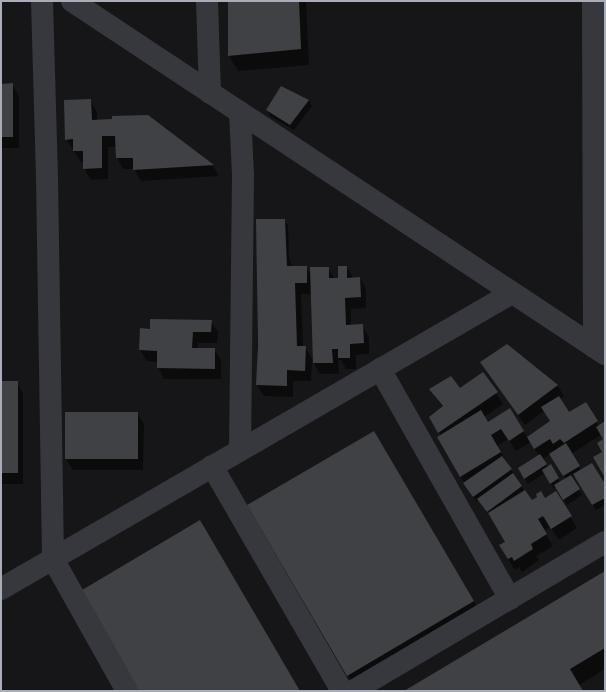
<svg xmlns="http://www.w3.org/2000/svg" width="606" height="692" font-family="'Public Sans',sans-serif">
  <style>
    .shadow { fill: #0007; fill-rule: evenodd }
    .building { fill: #404145 }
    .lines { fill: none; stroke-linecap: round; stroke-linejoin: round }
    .minor { stroke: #37383d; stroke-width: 22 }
  </style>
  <rect width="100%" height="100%" fill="#161618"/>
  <!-- shadow -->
  <g class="shadow">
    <path d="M 229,1 L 306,1 L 309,65 L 238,71 L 229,56 Z"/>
    <path d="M 12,84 L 19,96 L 19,148 L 1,148 L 1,85 Z"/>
    <path d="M 281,87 L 309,100 L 312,106 L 294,130 L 270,116 L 267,110 Z"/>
    <path d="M 90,100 L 97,112 L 97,121 L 147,116 L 213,166 L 219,176 L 141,181 L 134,169 L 123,169 L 117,158 L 117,147 L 108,147 L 108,179 L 91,180 L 84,169 L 84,162 L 81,162 L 66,139 Z"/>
    <path d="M 284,220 L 288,225 L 289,257 L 292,267 L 306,267 L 311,275 L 328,268 L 335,279 L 339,278 L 347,267 L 353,278 L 360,278 L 366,289 L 366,308 L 351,309 L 351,326 L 362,325 L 369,337 L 369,354 L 356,355 L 356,369 L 346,369 L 341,360 L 338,360 L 339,374 L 320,374 L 312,360 L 311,381 L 293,381 L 293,397 L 264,396 L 257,385 L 258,251 ZM 301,294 L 312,294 L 314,362 L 305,347 L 303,347 Z"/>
    <path d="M 211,321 L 218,332 L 217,343 L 198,343 L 198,349 L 214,349 L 221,360 L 221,379 L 164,379 L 158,367 L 158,362 L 147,361 L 140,350 L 151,330 Z"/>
    <path d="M 481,362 L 557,385 L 564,396 L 560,399 L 569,414 L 585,403 L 599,426 L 605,422 L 605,476 L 604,440 L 601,435 L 571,454 L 581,470 L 605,486 L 605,505 L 596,510 L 575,476 L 572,478 L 582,495 L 567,505 L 557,487 L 554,489 L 545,473 L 528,484 L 519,469 L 539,456 L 531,442 L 516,451 L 508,439 L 497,446 L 531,502 L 545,499 L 556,492 L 577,528 L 559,540 L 550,527 L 544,531 L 553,546 L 536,556 L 539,560 L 522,572 L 519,567 L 515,570 L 507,557 L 506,542 L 479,500 L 477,502 L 468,489 L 444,449 L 441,436 L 430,417 L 443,408 L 431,390 L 460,389 L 483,374 L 503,404 L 484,417 L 488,423 L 510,410 L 527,438 L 551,422 L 545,410 L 525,425 ZM 551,454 L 566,479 L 560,482 L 551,466 L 548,468 L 542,459 Z"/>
    <path d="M 1,382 L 17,382 L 23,393 L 23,484 L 1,484 Z"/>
    <path d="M 137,413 L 144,424 L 143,470 L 73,470 L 66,459 Z"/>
    <path d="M 374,432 L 480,612 L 357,691 L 248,506 Z"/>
    <path d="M 605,572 L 605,669 L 579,685 L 582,691 L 406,691 Z"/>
  </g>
  <!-- building -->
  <g class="building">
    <path d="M 228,1 L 299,1 L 301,49 L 228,56 Z"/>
    <path d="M 13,83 L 13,137 L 1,137 L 1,84 Z"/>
    <path d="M 281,86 L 309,100 L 290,125 L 266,110 Z"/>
    <path d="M 91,99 L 92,120 L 112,119 L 112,116 L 148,115 L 214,165 L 133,170 L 133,158 L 116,158 L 115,136 L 102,136 L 102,168 L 83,169 L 83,151 L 73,151 L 73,139 L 65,140 L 64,100 Z"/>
    <path d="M 256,219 L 285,219 L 287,266 L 307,266 L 307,283 L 295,283 L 297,346 L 306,346 L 305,371 L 287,370 L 287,386 L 256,385 L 258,345 Z"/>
    <path d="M 338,266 L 347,266 L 347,278 L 360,277 L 361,297 L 345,298 L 346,325 L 363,324 L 364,343 L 350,344 L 350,358 L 338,358 L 338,349 L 332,349 L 333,363 L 313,363 L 310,267 L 329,267 L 329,278 L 338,278 Z"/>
    <path d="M 150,319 L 212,320 L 211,332 L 193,332 L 192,348 L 215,348 L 215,369 L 157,368 L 157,351 L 139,350 L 140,328 L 150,329 Z"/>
    <path d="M 507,344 L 558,385 L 518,415 L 480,362 Z"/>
    <path d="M 483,372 L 498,392 L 438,433 L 429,417 L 443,406 L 429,389 L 451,376 L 460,388 Z"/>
    <rect x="1" y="381" width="17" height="92"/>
    <path d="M 559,396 L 569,412 L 586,402 L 598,421 L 564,443 L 560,439 L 553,444 L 550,439 L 534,449 L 527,437 L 550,421 L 541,407 Z"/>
    <path d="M 510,408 L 524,431 L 509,441 L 501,429 L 491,435 L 501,452 L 460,477 L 437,437 L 481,410 L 488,422 Z"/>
    <rect x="65" y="412" width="73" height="47"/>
    <path d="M 605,421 L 605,478 L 593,457 L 602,452 L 597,443 L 603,439 L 596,427 Z"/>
    <path d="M 374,431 L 474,601 L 347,676 L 247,505 Z"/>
    <path d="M 566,443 L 580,466 L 563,476 L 549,454 Z"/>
    <path d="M 540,454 L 547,464 L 524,479 L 518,468 Z"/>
    <path d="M 502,456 L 512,469 L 473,497 L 463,483 Z"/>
    <path d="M 592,463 L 605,484 L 605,498 L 592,505 L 573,474 Z"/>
    <path d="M 551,464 L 559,478 L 550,484 L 542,470 Z"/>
    <path d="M 513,473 L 522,486 L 487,512 L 477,499 Z"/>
    <path d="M 571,475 L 580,489 L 563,500 L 554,485 Z"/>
    <path d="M 525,490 L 532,500 L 537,497 L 536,494 L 541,491 L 545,498 L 556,491 L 572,516 L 551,529 L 543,516 L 538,519 L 547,534 L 531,544 L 533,549 L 514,561 L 512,557 L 508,559 L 499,545 L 505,542 L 488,513 Z"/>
    <path d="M 200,520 L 300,691 L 134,691 L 77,593 Z"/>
    <path d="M 605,571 L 605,648 L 570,669 L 583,691 L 404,691 Z"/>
  </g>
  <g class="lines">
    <!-- minor -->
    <g class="minor">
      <path d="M 42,1 L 47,178 L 53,559 L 127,691"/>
      <path d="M 72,1 L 605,354"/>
      <path d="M 207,1 L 210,93"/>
      <path d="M 593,1 L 594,347 L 605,346"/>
      <path d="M 240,112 L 243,175 L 240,450"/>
      <path d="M 380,369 L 510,599"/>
      <path d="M 212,466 L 342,691"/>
      <path d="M 1,589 L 512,293"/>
      <path d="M 353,691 L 605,542"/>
    </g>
  </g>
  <!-- border -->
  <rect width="606" height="692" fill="none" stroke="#a8adb8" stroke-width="4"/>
</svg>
